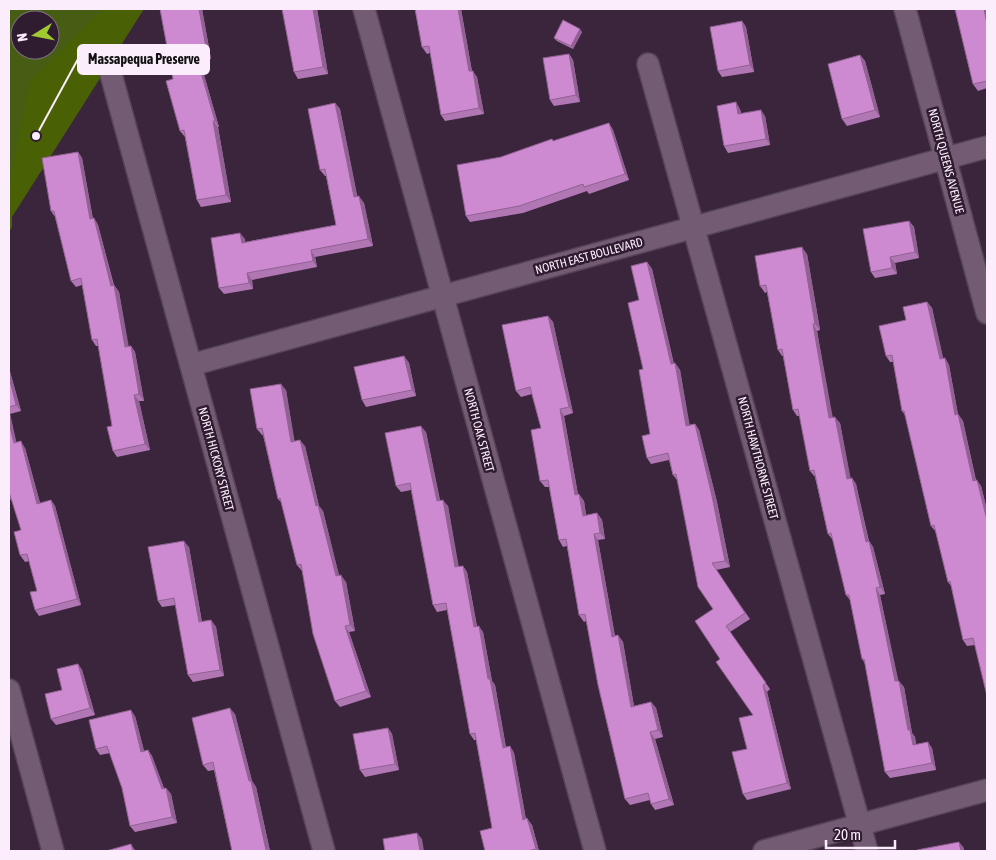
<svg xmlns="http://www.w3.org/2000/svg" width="996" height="860" font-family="'Asap Condensed',sans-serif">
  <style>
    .green { fill: #496104; fill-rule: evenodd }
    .forest { fill: #475d14; fill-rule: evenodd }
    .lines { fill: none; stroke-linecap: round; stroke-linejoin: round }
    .street-casing { stroke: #554456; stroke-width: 24 }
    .street { stroke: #735b74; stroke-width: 21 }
    .wall { fill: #b177b4 }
    .shaded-wall { fill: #906192 }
    .building { fill: #ce8ad1; stroke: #906192 }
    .labels { text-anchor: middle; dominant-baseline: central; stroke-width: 5; stroke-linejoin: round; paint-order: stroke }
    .street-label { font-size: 12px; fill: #fbedfb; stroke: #301c31 }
    .leader { fill: none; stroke: #fbedfb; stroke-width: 2 }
    .callout-dot { fill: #fbedfb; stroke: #301c31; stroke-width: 2 }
    .callout { fill: #fbedfb; stroke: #fbedfb; stroke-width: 2 }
    .callout-label { font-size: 14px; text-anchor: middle; font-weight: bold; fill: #111 }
  </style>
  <rect width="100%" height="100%" fill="#3b253c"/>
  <!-- green -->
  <path class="green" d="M 9,9 L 144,9 L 12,217 L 12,227 L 9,232 ZM 20,20 L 50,20 L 50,50 L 20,50 Z"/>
  <!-- forest -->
  <path class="forest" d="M 9,9 L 104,9 L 30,81 L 9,187 ZM 20,20 L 50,20 L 50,50 L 20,50 Z"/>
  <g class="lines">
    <defs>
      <g id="street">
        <path d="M 364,9 L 595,851"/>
        <path d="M 905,9 L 987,313"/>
        <path d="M 648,64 L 867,851"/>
        <path d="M 109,67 L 324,851"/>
        <path d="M 191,365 L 987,147"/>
        <path d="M 9,690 L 53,851"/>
        <path d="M 764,851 L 987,790"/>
      </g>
    </defs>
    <!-- street casing -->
    <use href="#street" class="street-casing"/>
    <!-- street -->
    <use href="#street" class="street"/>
  </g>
  <!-- wall -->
  <g class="wall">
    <path d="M 160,9 L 202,9 L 211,59 L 200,61 L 219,127 L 218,127 L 231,202 L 201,207 L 197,200 L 185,137 L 180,131 L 173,79 Z"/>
    <path d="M 282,9 L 317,9 L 328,74 L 298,79 L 294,72 L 283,10 Z"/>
    <path d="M 415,9 L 461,9 L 472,71 L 477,77 L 484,114 L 445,121 L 441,115 L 430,53 L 427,54 L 422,47 Z"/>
    <path d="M 955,9 L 987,9 L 987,88 L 978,91 L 973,84 Z"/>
    <path d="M 742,21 L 746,27 L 754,72 L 722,77 L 718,71 Z"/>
    <path d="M 582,32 L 573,49 L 557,41 L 554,38 Z"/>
    <path d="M 569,54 L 573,60 L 580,102 L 554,106 L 550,100 Z"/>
    <path d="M 860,55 L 865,61 L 880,117 L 847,126 L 842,119 Z"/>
    <path d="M 335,103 L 340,109 L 357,197 L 364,203 L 373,246 L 315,257 L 317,267 L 252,280 L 253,289 L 224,294 L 219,288 L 245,239 L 245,242 L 336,225 L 326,176 L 325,176 L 320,170 Z"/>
    <path d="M 740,109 L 741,113 L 765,116 L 770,145 L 728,153 L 724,146 Z"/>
    <path d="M 609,123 L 613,130 L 629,180 L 589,194 L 587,191 L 523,213 L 470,222 L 466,216 L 501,157 L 552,139 L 553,141 Z"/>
    <path d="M 78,152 L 82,158 L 93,219 L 94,218 L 98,225 L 114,285 L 119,292 L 128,346 L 131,346 L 135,352 L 144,401 L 139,401 L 150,450 L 117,457 L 113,451 L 112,426 L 98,346 L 96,346 L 92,340 L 82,285 L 76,287 L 71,281 L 55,217 L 51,211 Z"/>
    <path d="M 909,221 L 914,227 L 919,258 L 895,263 L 897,274 L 875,278 L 871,272 Z"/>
    <path d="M 807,254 L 820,330 L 817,331 L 832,417 L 840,423 L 850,478 L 852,478 L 856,484 L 869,541 L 873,547 L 885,594 L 880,595 L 898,681 L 904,687 L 912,733 L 915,737 L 916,744 L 932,748 L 936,770 L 890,778 L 885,772 L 866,665 L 862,659 L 850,600 L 846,595 L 833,540 L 828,534 L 815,477 L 810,471 L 800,416 L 797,416 L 793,410 L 783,356 L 782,356 L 778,350 L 767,292 L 765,293 L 760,286 Z"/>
    <path d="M 647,262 L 652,269 L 674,364 L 675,363 L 680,370 L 689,425 L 695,424 L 699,430 L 717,502 L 730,567 L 716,570 L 750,619 L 730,632 L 770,689 L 767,692 L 791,789 L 747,800 L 743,794 L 747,749 L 753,715 L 720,659 L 713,609 L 677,480 L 673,475 L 669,460 L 651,464 L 647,458 L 650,434 L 643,369 L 639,300 Z"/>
    <path d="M 927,302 L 932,308 L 943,359 L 945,358 L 949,365 L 958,414 L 963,421 L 976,480 L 981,486 L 987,510 L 987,696 L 975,645 L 967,646 L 963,640 L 952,587 L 948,582 L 936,532 L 931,526 L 905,415 L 902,411 L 893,362 L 890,362 L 886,356 L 906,320 Z"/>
    <path d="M 548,316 L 553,322 L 573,413 L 564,416 L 578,494 L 584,501 L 586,515 L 597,513 L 602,520 L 605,539 L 598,540 L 615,636 L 618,635 L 623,642 L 634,706 L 651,702 L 656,708 L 663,737 L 655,739 L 674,805 L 655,810 L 651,804 L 650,800 L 630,805 L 625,799 L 586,621 L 584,622 L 579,615 L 567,546 L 563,547 L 559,540 L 549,487 L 545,487 L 540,481 L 541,428 L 532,394 L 521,397 L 516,391 Z"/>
    <path d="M 404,356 L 409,363 L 416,396 L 366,407 L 362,400 Z"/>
    <path d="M 9,368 L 21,411 L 10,414 L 16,442 L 25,448 L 40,503 L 51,500 L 55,506 L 81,605 L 39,616 L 35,610 L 37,591 L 29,561 L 25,562 L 20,555 L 21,530 L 12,499 L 9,500 Z"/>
    <path d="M 286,390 L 294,441 L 305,446 L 319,506 L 323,511 L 339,576 L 346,582 L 355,631 L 349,632 L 371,697 L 340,707 L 335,701 L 302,571 L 297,565 L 282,503 L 278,499 L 263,435 L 262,435 L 257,429 Z"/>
    <path d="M 426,432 L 440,500 L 448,506 L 458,566 L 463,566 L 467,572 L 477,626 L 483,632 L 492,681 L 495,685 L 506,747 L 510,746 L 514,753 L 526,819 L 532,825 L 539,851 L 485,851 L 492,828 L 476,740 L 474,740 L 470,734 L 447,610 L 437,612 L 433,605 L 411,490 L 401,492 L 396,486 Z"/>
    <path d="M 189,547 L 202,622 L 211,620 L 216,627 L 224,676 L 193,682 L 188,675 L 176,605 L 162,607 L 158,601 Z"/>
    <path d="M 78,664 L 82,670 L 95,715 L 56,725 L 51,719 L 62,690 Z"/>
    <path d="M 235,714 L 252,781 L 256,787 L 270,851 L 232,851 L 214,770 L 208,771 L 203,765 Z"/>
    <path d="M 135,716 L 144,751 L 148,750 L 152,756 L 164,788 L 166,788 L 171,794 L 177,823 L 135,832 L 130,826 L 122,788 L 110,753 L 100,755 L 96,749 Z"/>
    <path d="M 388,728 L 392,734 L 399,770 L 365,777 L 360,770 Z"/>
  </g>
  <!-- shaded-wall -->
  <g class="shaded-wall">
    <path d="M 199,9 L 202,9 L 211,59 L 207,53 Z"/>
    <path d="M 313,9 L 317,9 L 328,74 L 323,67 Z"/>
    <path d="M 458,9 L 461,9 L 473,78 L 469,71 Z"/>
    <path d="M 984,9 L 987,9 L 987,24 Z"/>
    <path d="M 742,21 L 746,27 L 754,72 L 750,65 Z"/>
    <path d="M 580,29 L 582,32 L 573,49 L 571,46 Z"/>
    <path d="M 569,54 L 573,60 L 580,102 L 576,95 Z"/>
    <path d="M 196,55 L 200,61 L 219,127 L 215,121 Z"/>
    <path d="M 860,55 L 865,61 L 880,117 L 875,110 Z"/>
    <path d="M 473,71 L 477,77 L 484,114 L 479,108 Z"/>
    <path d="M 736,102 L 740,109 L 742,120 L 738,114 Z"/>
    <path d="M 335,103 L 340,109 L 359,204 L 354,197 Z"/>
    <path d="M 761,110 L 765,116 L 770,145 L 766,139 Z"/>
    <path d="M 213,121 L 218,127 L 231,202 L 226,195 Z"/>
    <path d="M 609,123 L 613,130 L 629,180 L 625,174 Z"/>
    <path d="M 78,152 L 82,158 L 94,226 L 90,219 Z"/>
    <path d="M 359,196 L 364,203 L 373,246 L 368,239 Z"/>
    <path d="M 94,218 L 98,225 L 115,292 L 111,286 Z"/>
    <path d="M 909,221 L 914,227 L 919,258 L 915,252 Z"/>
    <path d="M 240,233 L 245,239 L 246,249 L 242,243 Z"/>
    <path d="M 802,247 L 807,254 L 820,330 L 815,324 Z"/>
    <path d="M 311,250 L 315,257 L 317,267 L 313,261 Z"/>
    <path d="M 890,257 L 895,263 L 897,274 L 892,268 Z"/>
    <path d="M 647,262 L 652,269 L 675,370 L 671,364 Z"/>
    <path d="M 247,273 L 252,280 L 253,289 L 249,283 Z"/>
    <path d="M 114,285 L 119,292 L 130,353 L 125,347 Z"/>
    <path d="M 927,302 L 932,308 L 945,366 L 940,359 Z"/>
    <path d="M 548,316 L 553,322 L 573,413 L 569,407 Z"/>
    <path d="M 813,324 L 817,331 L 834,424 L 829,418 Z"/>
    <path d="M 131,346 L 135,352 L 144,401 L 139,394 Z"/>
    <path d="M 404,356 L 409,363 L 416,396 L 412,390 Z"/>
    <path d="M 945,358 L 949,365 L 959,421 L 955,415 Z"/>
    <path d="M 675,363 L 680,370 L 691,432 L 686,426 Z"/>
    <path d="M 9,368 L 21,411 L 16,405 L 9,377 Z"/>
    <path d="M 281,384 L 286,390 L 296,449 L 291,442 Z"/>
    <path d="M 134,395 L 139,401 L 150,450 L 145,444 Z"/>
    <path d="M 560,409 L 564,416 L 579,501 L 575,495 Z"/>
    <path d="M 9,413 L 10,414 L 18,449 L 14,443 L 9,423 Z"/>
    <path d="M 958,414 L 963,421 L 977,487 L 973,481 Z"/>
    <path d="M 835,417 L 840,423 L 852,485 L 847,479 Z"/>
    <path d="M 695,424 L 699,430 L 717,502 L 730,567 L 725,561 Z"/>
    <path d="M 421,426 L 426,432 L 441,507 L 437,501 Z"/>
    <path d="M 300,440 L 305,446 L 319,506 L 323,511 L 341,583 L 336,576 L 316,506 Z"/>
    <path d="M 21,441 L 25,448 L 42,510 L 37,504 Z"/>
    <path d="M 852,478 L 856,484 L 870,548 L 866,542 Z"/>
    <path d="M 977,480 L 981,486 L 987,510 L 987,520 Z"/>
    <path d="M 579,494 L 584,501 L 587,522 L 583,516 Z"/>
    <path d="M 51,500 L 55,506 L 81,605 L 77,599 Z"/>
    <path d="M 443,500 L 448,506 L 460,573 L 455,567 Z"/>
    <path d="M 597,513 L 602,520 L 605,539 L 600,533 Z"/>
    <path d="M 594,534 L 598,540 L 616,643 L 612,637 Z"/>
    <path d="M 184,541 L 189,547 L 203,629 L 199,622 Z"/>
    <path d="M 869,541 L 873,547 L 885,594 L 880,587 Z"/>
    <path d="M 463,566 L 467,572 L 478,633 L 474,627 Z"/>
    <path d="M 341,575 L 346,582 L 355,631 L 350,625 Z"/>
    <path d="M 876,588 L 880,595 L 900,688 L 895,681 Z"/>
    <path d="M 211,620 L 216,627 L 224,676 L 220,670 Z"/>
    <path d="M 345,626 L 349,632 L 371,697 L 366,691 Z"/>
    <path d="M 479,626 L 483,632 L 492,681 L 495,685 L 507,754 L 503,748 L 488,679 Z"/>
    <path d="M 618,635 L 623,642 L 635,713 L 631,707 Z"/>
    <path d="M 78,664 L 82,670 L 95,715 L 90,708 Z"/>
    <path d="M 899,681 L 904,687 L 912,733 L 915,737 L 917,751 L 913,745 L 908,730 Z"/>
    <path d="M 763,685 L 767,692 L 791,789 L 787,783 Z"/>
    <path d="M 651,702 L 656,708 L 663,737 L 658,730 Z"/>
    <path d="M 230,708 L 235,714 L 252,781 L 256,787 L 270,851 L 267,851 L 266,850 Z"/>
    <path d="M 131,710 L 135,716 L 146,758 L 141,752 Z"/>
    <path d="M 388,728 L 392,734 L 399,770 L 395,764 Z"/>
    <path d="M 650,732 L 655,739 L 674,805 L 669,799 Z"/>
    <path d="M 928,742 L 932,748 L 936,770 L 932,763 Z"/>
    <path d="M 510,746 L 514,753 L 527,826 L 523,820 Z"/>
    <path d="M 148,750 L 152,756 L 166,795 L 162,789 Z"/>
    <path d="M 166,788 L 171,794 L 177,823 L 172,817 Z"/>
    <path d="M 527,818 L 532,825 L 539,851 L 537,851 L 536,849 Z"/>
    <path d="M 417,833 L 422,839 L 424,851 L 420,851 Z"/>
    <path d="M 959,842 L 964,848 L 964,851 L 961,851 Z"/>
    <path d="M 131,844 L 135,850 L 136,851 L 133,851 Z"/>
  </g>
  <!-- building -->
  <g class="building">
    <path d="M 160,9 L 199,9 L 207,53 L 196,55 L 215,121 L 213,121 L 226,195 L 197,200 L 184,130 L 180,131 L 166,81 L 173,79 Z"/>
    <path d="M 282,9 L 313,9 L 323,67 L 294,72 Z"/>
    <path d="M 415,9 L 458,9 L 469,71 L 473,71 L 479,108 L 441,115 L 429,46 L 422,47 Z"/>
    <path d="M 955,9 L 984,9 L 987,24 L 987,81 L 973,84 Z"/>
    <path d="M 563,20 L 580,29 L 571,46 L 554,38 Z"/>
    <path d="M 742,21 L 750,65 L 718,71 L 710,27 Z"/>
    <path d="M 569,54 L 576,95 L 550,100 L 543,58 Z"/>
    <path d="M 860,55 L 875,110 L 842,119 L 828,64 Z"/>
    <path d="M 736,102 L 738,114 L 761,110 L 766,139 L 724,146 L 717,106 Z"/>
    <path d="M 335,103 L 354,197 L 359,196 L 368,239 L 311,250 L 313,261 L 247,273 L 249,283 L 219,288 L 211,238 L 240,233 L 242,243 L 336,225 L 325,169 L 320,170 L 308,109 Z"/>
    <path d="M 609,123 L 625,174 L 584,187 L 583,184 L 519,206 L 466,216 L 457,165 L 501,157 L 552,139 L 553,141 Z"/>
    <path d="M 78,152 L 90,219 L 94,218 L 111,286 L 114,285 L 125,347 L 131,346 L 139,394 L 134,395 L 145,444 L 113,451 L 107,427 L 112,426 L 97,339 L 92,340 L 81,278 L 71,281 L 54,211 L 51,211 L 42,158 Z"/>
    <path d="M 909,221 L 915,252 L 890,257 L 892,268 L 871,272 L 863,229 Z"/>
    <path d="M 802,247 L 815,324 L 813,324 L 829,418 L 835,417 L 847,479 L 852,478 L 866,542 L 869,541 L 880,587 L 876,588 L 895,681 L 899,681 L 908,730 L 910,730 L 913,745 L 928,742 L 932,763 L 885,772 L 864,659 L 862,659 L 849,595 L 846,595 L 831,533 L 828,534 L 814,470 L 810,471 L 798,409 L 793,410 L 782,349 L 778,350 L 766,285 L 760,286 L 755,256 Z"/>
    <path d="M 647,262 L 671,364 L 675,363 L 686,426 L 695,424 L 712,496 L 725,561 L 712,563 L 745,613 L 726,626 L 766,683 L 763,685 L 787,783 L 743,794 L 732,752 L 747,749 L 739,718 L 753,715 L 716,662 L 720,659 L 695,621 L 713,609 L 698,587 L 676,474 L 673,475 L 668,453 L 647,458 L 642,436 L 650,434 L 639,370 L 643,369 L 628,303 L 639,300 L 631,266 Z"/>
    <path d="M 927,302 L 940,359 L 945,358 L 955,415 L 958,414 L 973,481 L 977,480 L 987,520 L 987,696 L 973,638 L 963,640 L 950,581 L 948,582 L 934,525 L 931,526 L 904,411 L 902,411 L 892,355 L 886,356 L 879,326 L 906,320 L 903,307 Z"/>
    <path d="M 548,316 L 569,407 L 560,409 L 575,495 L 579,494 L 583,516 L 597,513 L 600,533 L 594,534 L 612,637 L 618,635 L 631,707 L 651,702 L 658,730 L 650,732 L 669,799 L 651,804 L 648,793 L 625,799 L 598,685 L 585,614 L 579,615 L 566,539 L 559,540 L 548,480 L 540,481 L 531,430 L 541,428 L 530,387 L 516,391 L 502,325 Z"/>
    <path d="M 404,356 L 412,390 L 362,400 L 354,367 Z"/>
    <path d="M 9,377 L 16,405 L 9,407 Z"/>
    <path d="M 281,384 L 291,442 L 300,440 L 316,506 L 318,505 L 336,576 L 341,575 L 350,625 L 345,626 L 366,691 L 335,701 L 313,634 L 301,564 L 297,565 L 280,498 L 278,499 L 262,428 L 257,429 L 250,389 Z"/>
    <path d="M 9,423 L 14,443 L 21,441 L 37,504 L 51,500 L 77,599 L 35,610 L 30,592 L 37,591 L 27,554 L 20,555 L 14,532 L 21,530 L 9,492 Z"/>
    <path d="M 421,426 L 437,501 L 443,500 L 455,567 L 463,566 L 474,627 L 479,626 L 488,679 L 490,679 L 503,748 L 510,746 L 523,820 L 527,818 L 536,849 L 527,851 L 485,851 L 480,831 L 492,828 L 475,733 L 470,734 L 446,603 L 433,605 L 410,483 L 396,486 L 385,433 Z"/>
    <path d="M 184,541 L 199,622 L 211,620 L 220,670 L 188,675 L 174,598 L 158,601 L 148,547 Z"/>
    <path d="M 78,664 L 90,708 L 51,719 L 45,694 L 62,690 L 57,669 Z"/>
    <path d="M 230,708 L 249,781 L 251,781 L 266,850 L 268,849 L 269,851 L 232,851 L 213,762 L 203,765 L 192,718 Z"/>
    <path d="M 131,710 L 141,752 L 148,750 L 162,789 L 166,788 L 172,817 L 130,826 L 122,788 L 107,746 L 96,749 L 89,720 Z"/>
    <path d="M 388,728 L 395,764 L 360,770 L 353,734 Z"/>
    <path d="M 417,833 L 420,851 L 385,851 L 383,839 Z"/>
    <path d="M 959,842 L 961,851 L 917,851 L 917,850 Z"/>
    <path d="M 131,844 L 133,851 L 106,851 Z"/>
  </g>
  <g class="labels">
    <!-- street labels -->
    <g class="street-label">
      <text transform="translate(946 161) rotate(75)">NORTH QUEENS AVENUE</text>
      <text transform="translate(589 256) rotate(-15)">NORTH EAST BOULEVARD</text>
      <text transform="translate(479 430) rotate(75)">NORTH OAK STREET</text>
      <text transform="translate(758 458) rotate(75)">NORTH HAWTHORNE STREET</text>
      <text transform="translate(216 459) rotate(75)">NORTH HICKORY STREET</text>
    </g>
  </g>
  <!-- callouts -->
  <path class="leader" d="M36 136L78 59"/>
  <circle class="callout-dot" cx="36" cy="136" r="5"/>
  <rect class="callout" x="78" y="45" width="131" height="29" rx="5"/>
  <g class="callout-label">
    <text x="144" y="64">Massapequa Preserve</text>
  </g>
  <!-- border -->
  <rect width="996" height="860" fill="none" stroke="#fbedfb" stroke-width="20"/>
  <!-- north arrow -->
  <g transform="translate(35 35) rotate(260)"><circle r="24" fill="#301c31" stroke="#817082"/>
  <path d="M0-4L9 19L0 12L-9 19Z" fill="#9eca2f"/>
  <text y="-8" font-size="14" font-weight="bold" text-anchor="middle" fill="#fbedfb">N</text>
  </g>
  <!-- scale -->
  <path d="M826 840v8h69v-8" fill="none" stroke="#fbedfb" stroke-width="2.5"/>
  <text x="834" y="840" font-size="15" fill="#fbedfb" stroke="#301c31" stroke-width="4" paint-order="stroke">20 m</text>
</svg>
